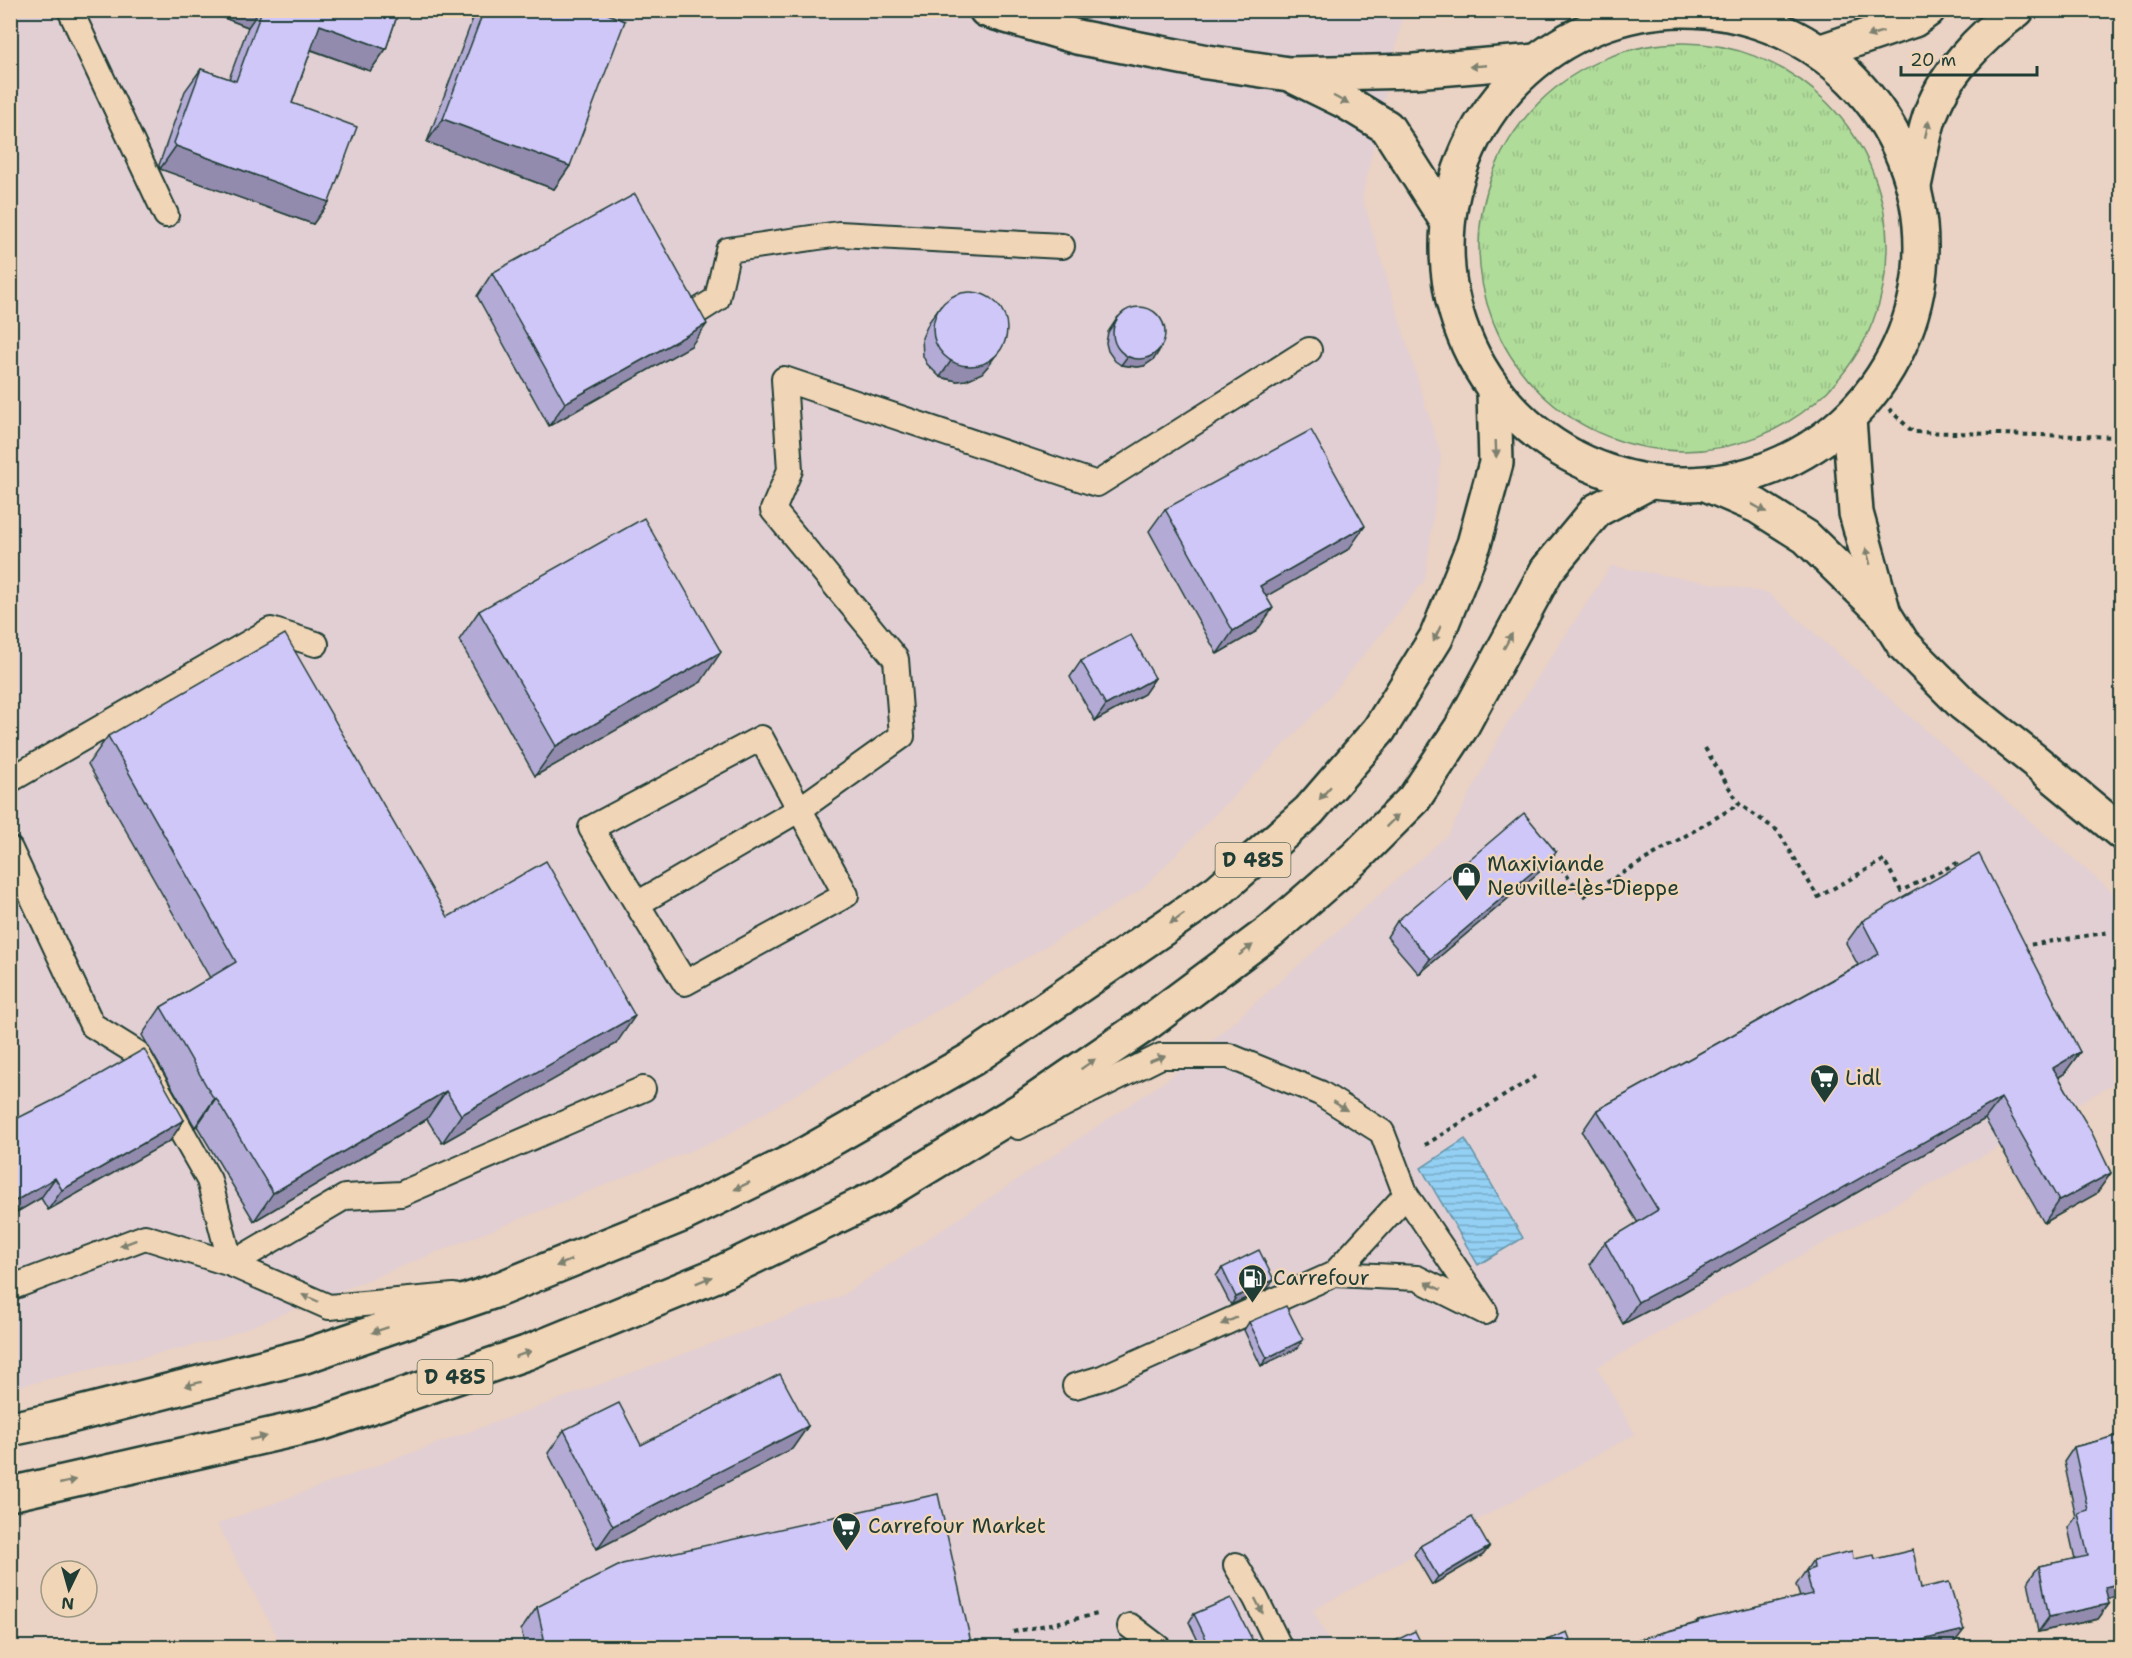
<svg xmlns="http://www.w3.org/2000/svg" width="2132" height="1658" font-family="'Shantell Sans',sans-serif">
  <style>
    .built { fill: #e2cfd4 }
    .grass { fill: url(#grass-tufts); stroke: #688c67; stroke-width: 1.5 }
    .water { fill: url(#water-rules); stroke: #6595a7; stroke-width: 1.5 }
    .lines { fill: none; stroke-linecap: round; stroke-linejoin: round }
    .service-casing { stroke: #1f3d34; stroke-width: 28 }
    .minor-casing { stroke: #1f3d34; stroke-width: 38 }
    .secondary-casing { stroke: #1f3d34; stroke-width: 38 }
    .primary-casing { stroke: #1f3d34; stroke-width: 38 }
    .trunk-casing { stroke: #1f3d34; stroke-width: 38 }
    .path { stroke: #1f3d34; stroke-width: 4; stroke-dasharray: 4.5 4.5; stroke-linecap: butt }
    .service { stroke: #f1d5b7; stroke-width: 24 }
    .minor { stroke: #f1d5b7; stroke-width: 33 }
    .secondary { stroke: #f1d5b7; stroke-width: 33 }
    .primary { stroke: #f1d5b7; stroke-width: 33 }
    .trunk { stroke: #f1d5b7; stroke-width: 33 }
    .wall { fill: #b3abd6; stroke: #1f3d34; stroke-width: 1.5 }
    .shaded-wall { fill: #928bae; stroke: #1f3d34; stroke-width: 1.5 }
    .building { fill: #d0c7f9; stroke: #1f3d34; stroke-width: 1.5 }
    .oneway { fill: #7d816f }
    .labels { text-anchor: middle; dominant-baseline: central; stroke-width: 4.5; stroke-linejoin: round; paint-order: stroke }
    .shield { fill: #f1d5b7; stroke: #5e6b5b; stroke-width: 1.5 }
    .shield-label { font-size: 20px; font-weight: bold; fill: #1f3d34 }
    .poi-label { font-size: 21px; fill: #1f3d34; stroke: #f1d5b7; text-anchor: start }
  </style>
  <defs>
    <pattern id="grass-tufts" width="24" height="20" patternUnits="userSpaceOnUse" patternTransform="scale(1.5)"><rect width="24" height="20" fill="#b0dc9a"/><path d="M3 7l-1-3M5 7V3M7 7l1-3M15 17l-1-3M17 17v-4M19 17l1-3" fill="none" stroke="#97be85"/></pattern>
    <pattern id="water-rules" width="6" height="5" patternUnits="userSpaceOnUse" patternTransform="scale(1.5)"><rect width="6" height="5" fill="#93d0f4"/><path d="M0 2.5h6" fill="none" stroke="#77aac6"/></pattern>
  </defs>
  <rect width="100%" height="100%" fill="#ead2c4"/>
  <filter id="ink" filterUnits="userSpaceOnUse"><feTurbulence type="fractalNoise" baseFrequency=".0167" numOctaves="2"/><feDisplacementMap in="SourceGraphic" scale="12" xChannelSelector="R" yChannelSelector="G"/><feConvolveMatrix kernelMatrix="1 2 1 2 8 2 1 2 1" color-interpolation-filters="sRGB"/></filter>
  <g filter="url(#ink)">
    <!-- built -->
    <g class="built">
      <path d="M 10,11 L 1404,11 L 1362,197 L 1441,456 L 1425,580 L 1322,706 L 1142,889 L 722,1138 L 220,1339 L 11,1388 Z"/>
      <path d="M 1611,566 L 1768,593 L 2121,900 L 2121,1080 L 1597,1367 L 1635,1434 L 1313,1610 L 1332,1647 L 283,1647 L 217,1524 L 842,1296 L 1167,1080 L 1449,834 L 1504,729 Z"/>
    </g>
    <!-- grass -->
    <circle class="grass" cx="1683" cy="247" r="204"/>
    <!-- water -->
    <path class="water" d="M 1465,1139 L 1523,1238 L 1478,1265 L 1421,1168 Z"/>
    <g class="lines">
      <defs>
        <g id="service">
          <path d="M 70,10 L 166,215"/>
          <path d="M 698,311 L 717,299 L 728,250 L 839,234 L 1062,246"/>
          <path d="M 10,780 L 271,630 L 316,644"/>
          <path d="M 10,849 L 92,1025 L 137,1053 L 209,1180 L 231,1264 L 345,1197 L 401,1194 L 643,1089"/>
          <path d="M 637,904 L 685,983 L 846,895 L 761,738 L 591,828 L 637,904 L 800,809 L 902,736 L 896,659 L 773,510 L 790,470 L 784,379 L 1097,484 L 1309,350"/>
          <path d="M 1018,1127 L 1161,1056 L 1229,1056 L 1320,1093 L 1382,1132 L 1406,1195 L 1334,1274"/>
          <path d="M 1406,1195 L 1484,1310"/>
          <path d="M 10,1288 L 145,1237 L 231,1264 L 329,1307 L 454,1296"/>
          <path d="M 1075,1386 L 1102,1378 L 1334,1274 L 1417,1278 L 1485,1312"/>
          <path d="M 1236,1565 L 1256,1599 L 1280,1648"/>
          <path d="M 1130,1626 L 1159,1648"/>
        </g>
        <path id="minor" d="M 1658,10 L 1659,11"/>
        <g id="secondary">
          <path d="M 986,10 L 1077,37 L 1207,62 L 1289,74 L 1414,71 L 1536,61"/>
          <path d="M 1293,76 L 1344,101 L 1387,127 L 1447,221"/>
          <path d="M 1849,419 L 1856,513 L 1883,610"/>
          <path d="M 1706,484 L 1757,506 L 1806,537 L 1883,612 L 1903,644 L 1963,704 L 2035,761 L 2122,833"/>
        </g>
        <g id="primary">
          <circle cx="1684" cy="247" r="237"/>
          <path d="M 10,1429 L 54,1420 L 305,1356 L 492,1292 L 682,1215 L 795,1160 L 972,1059 L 1218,891 L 1309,811 L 1379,730 L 1436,638 L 1474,544 L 1496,463 L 1494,391"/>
          <path d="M 10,1494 L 323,1423 L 526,1353 L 714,1276 L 879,1196 L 1024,1108 L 1149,1022 L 1271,931 L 1356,857 L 1414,799 L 1461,728 L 1547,570 L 1597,510 L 1650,482"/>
        </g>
        <g id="trunk">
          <path d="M 1819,52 L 1914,20 L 1928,10"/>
          <path d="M 1914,186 C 1919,164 1922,141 1929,119 C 1942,76 1981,36 2017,10"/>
        </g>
      </defs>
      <!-- service casing -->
      <use href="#service" class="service-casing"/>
      <!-- minor casing -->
      <use href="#minor" class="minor-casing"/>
      <!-- secondary casing -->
      <use href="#secondary" class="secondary-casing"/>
      <!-- primary casing -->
      <use href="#primary" class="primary-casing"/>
      <!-- trunk casing -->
      <use href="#trunk" class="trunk-casing"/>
      <!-- path -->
      <g class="path">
        <path d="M 1889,409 L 1913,432 L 2122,437"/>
        <path d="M 1705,748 L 1739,804 L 1778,831 L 1818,897 L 1884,860 L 1901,891 L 1959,862 L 1962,868"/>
        <path d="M 1549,854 L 1584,896 L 1739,804"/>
        <path d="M 2022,946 L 2110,932"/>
        <path d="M 1425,1145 L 1536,1076"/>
        <path d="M 1013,1632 L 1098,1614"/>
      </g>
      <!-- service -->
      <use href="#service" class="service"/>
      <!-- minor -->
      <use href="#minor" class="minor"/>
      <!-- secondary -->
      <use href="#secondary" class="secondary"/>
      <!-- primary -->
      <use href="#primary" class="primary"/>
      <!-- trunk -->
      <use href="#trunk" class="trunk"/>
    </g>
    <!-- wall -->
    <g class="wall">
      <path d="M 203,10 L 399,10 L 386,49 L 370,71 L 311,50 L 292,103 L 329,202 L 313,224 L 160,169 L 159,165 L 185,91 L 201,69 L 229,79 L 248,27 Z"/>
      <path d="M 476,10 L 598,10 L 570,166 L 554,189 L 427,142 Z"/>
      <path d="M 492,273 L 691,346 L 549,426 L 477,296 Z"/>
      <path d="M 940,306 L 988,366 L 982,373 L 966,380 L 957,381 L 940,377 L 927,364 L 923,356 L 922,338 L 929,322 Z"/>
      <path d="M 1118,317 L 1154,359 L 1144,366 L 1137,367 L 1121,365 L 1115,361 L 1108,351 L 1106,343 L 1108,332 Z"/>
      <path d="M 1165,509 L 1349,549 L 1266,596 L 1257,631 L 1217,654 L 1149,531 Z"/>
      <path d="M 479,611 L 701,682 L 535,776 L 459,640 Z"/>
      <path d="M 1081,661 L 1155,678 L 1144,694 L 1095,721 L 1070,677 Z"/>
      <path d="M 108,736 L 448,917 L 616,1044 L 442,1143 L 427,1119 L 254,1221 L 197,1126 L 195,1127 L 142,1035 L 161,1007 L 210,978 L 88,764 Z"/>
      <path d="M 1556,852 L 1545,867 L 1419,974 L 1387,937 L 1397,921 Z"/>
      <path d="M 1862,921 L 2080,1052 L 2064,1074 L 2059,1077 L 2111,1173 L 2096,1194 L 2044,1223 L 1985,1119 L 1682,1293 L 1623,1324 L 1590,1264 L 1605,1242 L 1638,1223 L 1582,1132 L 1597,1110 L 1858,965 L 1846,943 Z"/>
      <path d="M 184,1120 L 170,1141 L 48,1210 L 41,1198 L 10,1216 L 10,1122 Z"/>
      <path d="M 1222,1268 L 1268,1288 L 1231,1305 L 1216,1276 Z"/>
      <path d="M 2121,1318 L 2121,1328 L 2119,1321 Z"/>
      <path d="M 1249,1322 L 1298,1348 L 1261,1366 L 1244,1330 Z"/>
      <path d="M 808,1426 L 792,1449 L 597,1549 L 548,1453 L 564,1430 L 641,1445 Z"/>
      <path d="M 2121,1435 L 2121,1595 L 2107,1598 L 2109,1604 L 2098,1619 L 2038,1632 L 2028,1581 L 2039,1566 L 2075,1559 L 2068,1528 L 2076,1517 L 2064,1462 L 2074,1447 Z"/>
      <path d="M 1420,1546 L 1489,1547 L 1483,1555 L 1432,1585 L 1414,1554 Z"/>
      <path d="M 1853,1559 L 1875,1559 L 1921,1588 L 1954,1643 L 1626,1643 L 1696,1623 L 1698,1621 L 1800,1597 L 1796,1585 L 1813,1560 Z"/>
      <path d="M 537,1607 L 972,1647 L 525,1647 L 521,1630 Z"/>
      <path d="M 1194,1614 L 1256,1647 L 1201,1647 L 1189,1622 Z"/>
    </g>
    <!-- shaded-wall -->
    <g class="shaded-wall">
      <path d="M 203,10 L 260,10 L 248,27 Z"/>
      <path d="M 320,25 L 386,49 L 370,71 L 304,47 Z"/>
      <path d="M 443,119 L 570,166 L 554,189 L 427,142 Z"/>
      <path d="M 176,146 L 329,202 L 313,224 L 160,169 Z"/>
      <path d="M 707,324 L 691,346 L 549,426 L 565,403 Z"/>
      <path d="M 999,351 L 988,366 L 982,373 L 966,380 L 957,381 L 940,377 L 951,361 Z"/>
      <path d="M 1159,351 L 1154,359 L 1144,366 L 1137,367 L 1121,365 L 1127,357 Z"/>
      <path d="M 1365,526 L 1349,549 L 1244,609 L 1260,586 Z"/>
      <path d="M 1273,608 L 1257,631 L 1217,654 L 1233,631 Z"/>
      <path d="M 721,652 L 701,682 L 535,776 L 556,746 Z"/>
      <path d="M 1155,678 L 1144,694 L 1095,721 L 1106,705 Z"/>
      <path d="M 1556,852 L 1545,867 L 1419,974 L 1430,959 Z"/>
      <path d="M 635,1016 L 616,1044 L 442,1143 L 461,1115 Z"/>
      <path d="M 2080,1052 L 2064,1074 L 2038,1089 L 2053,1068 Z"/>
      <path d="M 446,1091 L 427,1119 L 254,1221 L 273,1193 Z"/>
      <path d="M 216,1098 L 197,1126 L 195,1127 L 214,1099 Z"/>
      <path d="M 2001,1098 L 1985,1119 L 1682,1293 L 1623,1324 L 1638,1302 Z"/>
      <path d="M 184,1120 L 170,1141 L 48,1210 L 62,1190 Z"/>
      <path d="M 2111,1173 L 2096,1194 L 2044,1223 L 2059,1201 Z"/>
      <path d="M 55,1178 L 41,1198 L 10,1216 L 10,1204 Z"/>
      <path d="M 1274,1280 L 1268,1288 L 1231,1305 L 1236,1297 Z"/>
      <path d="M 1303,1340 L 1298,1348 L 1261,1366 L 1267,1358 Z"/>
      <path d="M 808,1426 L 792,1449 L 597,1549 L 613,1526 Z"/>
      <path d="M 1489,1547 L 1483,1555 L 1432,1585 L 1438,1577 Z"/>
      <path d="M 2121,1583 L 2121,1595 L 2094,1602 L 2105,1587 Z"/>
      <path d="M 2109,1604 L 2098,1619 L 2038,1632 L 2049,1617 Z"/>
      <path d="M 1964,1630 L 1954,1643 L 1938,1647 L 1899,1647 L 1901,1645 Z"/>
    </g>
    <!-- building -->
    <g class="building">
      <path d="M 262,10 L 399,10 L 386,49 L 320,25 L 292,103 L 357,127 L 329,202 L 176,146 L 174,143 L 201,69 L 236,81 Z"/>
      <path d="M 484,10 L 598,10 L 625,21 L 570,166 L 443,119 Z"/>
      <path d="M 635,194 L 707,324 L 565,403 L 492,273 Z"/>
      <circle cx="970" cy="329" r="37"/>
      <circle cx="1139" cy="333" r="26"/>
      <path d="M 1311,430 L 1365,526 L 1260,586 L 1273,608 L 1233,631 L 1165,509 Z"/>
      <path d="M 644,518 L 721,652 L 556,746 L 479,611 Z"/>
      <path d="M 285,634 L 448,917 L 546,861 L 635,1016 L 461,1115 L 446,1091 L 273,1193 L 216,1098 L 214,1099 L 161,1007 L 236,962 L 108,736 Z"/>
      <path d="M 1131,635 L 1155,678 L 1106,705 L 1081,661 Z"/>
      <path d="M 1524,813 L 1556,852 L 1430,959 L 1397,921 Z"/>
      <path d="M 1979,854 L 2080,1052 L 2053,1068 L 2091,1131 L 2111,1173 L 2059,1201 L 2001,1098 L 1697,1271 L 1638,1302 L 1605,1242 L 1658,1210 L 1597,1110 L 1879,954 L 1862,921 Z"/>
      <path d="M 144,1049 L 184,1120 L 62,1190 L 55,1178 L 10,1204 L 10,1122 L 62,1096 Z"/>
      <path d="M 1259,1250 L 1274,1280 L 1236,1297 L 1222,1268 Z"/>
      <path d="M 1286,1306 L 1303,1340 L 1267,1358 L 1249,1322 Z"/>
      <path d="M 780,1374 L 808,1426 L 613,1526 L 564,1430 L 619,1403 L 641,1445 Z"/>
      <path d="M 2121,1435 L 2121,1583 L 2105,1587 L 2109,1604 L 2049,1617 L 2039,1566 L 2088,1556 L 2078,1513 L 2088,1510 L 2074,1447 Z"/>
      <path d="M 938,1494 L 972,1647 L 546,1647 L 537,1607 L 622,1564 Z"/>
      <path d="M 1472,1517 L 1489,1547 L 1438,1577 L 1420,1546 Z"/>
      <path d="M 1913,1550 L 1921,1588 L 1949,1582 L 1964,1630 L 1901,1645 L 1901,1647 L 1601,1647 L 1625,1640 L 1626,1643 L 1698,1623 L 1698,1621 L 1812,1594 L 1806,1571 L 1814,1568 L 1813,1560 L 1852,1551 L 1853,1559 L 1874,1555 L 1875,1559 Z"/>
      <path d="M 1231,1598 L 1256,1647 L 1210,1647 L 1194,1614 Z"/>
      <path d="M 1415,1631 L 1423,1647 L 1383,1647 Z"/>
      <path d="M 1567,1632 L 1573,1647 L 1529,1647 Z"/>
    </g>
    <!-- one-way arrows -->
    <defs><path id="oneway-solid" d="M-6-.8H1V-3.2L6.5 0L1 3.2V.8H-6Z" transform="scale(1.5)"/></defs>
    <g class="oneway">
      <use href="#oneway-solid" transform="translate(1875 34) rotate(162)"/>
      <use href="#oneway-solid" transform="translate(1478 66) rotate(175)"/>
      <use href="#oneway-solid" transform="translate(1341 100) rotate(28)"/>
      <use href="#oneway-solid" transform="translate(1927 129) rotate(-77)"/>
      <use href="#oneway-solid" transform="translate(1496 449) rotate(88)"/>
      <use href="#oneway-solid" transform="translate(1759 508) rotate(29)"/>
      <use href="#oneway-solid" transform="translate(1868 556) rotate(-105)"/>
      <use href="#oneway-solid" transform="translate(1437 634) rotate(115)"/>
      <use href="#oneway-solid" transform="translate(1508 641) rotate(-61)"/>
      <use href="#oneway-solid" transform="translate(1325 793) rotate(131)"/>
      <use href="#oneway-solid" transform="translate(1392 821) rotate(-45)"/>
      <use href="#oneway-solid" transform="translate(1177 919) rotate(145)"/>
      <use href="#oneway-solid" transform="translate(1246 950) rotate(-37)"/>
      <use href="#oneway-solid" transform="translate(1157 1059) rotate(-20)"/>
      <use href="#oneway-solid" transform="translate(1088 1064) rotate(-35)"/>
      <use href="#oneway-solid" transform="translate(1340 1106) rotate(32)"/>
      <use href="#oneway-solid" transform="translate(742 1186) rotate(154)"/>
      <use href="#oneway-solid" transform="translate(128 1243) rotate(159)"/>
      <use href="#oneway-solid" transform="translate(564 1263) rotate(158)"/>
      <use href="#oneway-solid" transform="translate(704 1280) rotate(-22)"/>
      <use href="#oneway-solid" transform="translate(1433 1286) rotate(-154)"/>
      <use href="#oneway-solid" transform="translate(310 1298) rotate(-157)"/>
      <use href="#oneway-solid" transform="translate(1229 1321) rotate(156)"/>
      <use href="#oneway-solid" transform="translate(380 1330) rotate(161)"/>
      <use href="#oneway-solid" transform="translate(523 1354) rotate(-20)"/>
      <use href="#oneway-solid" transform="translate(193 1384) rotate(166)"/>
      <use href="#oneway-solid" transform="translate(258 1438) rotate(-13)"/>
      <use href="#oneway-solid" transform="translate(68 1482) rotate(-13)"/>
      <use href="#oneway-solid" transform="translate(1259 1606) rotate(63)"/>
    </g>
  </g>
  <!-- icons -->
  <defs>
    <symbol id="shop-pin" viewBox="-11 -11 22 30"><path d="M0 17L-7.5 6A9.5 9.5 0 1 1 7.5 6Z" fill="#1f3d34" stroke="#f1d5b7"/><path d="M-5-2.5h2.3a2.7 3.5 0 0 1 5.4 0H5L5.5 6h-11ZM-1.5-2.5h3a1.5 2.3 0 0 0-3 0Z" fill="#fff"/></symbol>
    <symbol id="supermarket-pin" viewBox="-11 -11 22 30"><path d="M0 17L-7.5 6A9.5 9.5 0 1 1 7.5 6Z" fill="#1f3d34" stroke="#f1d5b7"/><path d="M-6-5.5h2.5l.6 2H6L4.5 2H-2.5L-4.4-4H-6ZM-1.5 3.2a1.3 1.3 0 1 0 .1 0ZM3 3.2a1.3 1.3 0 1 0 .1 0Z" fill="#fff"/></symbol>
    <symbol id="fuel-pin" viewBox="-11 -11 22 30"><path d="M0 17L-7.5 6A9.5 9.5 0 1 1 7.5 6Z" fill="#1f3d34" stroke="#f1d5b7"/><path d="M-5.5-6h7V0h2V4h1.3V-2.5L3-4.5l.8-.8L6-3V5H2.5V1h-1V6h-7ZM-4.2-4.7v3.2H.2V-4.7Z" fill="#fff"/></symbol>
  </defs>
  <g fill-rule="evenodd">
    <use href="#shop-pin" x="1450" y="860" width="33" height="45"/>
    <use href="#supermarket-pin" x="1808" y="1062" width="33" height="45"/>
    <use href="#fuel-pin" x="1236" y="1262" width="33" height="45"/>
    <use href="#supermarket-pin" x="830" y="1510" width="33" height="45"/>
  </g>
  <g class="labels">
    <!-- shield labels -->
    <g class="shield">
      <rect x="1215.5" y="843" width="75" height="34" rx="4.5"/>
      <rect x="417.5" y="1360" width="75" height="34" rx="4.5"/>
    </g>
    <g class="shield-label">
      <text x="1253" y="860">D 485</text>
      <text x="455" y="1377">D 485</text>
    </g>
    <!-- poi labels -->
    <g class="poi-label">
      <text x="1487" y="864">Maxiviande<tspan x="1487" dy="24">Neuville-lès-Dieppe</tspan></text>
      <text x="1845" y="1078">Lidl</text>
      <text x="1273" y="1278">Carrefour</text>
      <text x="868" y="1526">Carrefour Market</text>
    </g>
  </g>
  <!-- margin -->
  <rect width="2132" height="1658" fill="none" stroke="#f1d5b7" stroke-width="36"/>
  <rect x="18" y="18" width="2096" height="1622" fill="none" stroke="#1f3d34" stroke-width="2" filter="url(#ink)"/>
  <!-- north arrow -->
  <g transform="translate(69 1589) rotate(185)"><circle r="28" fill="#f1d5b7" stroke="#9d9883" stroke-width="1.5"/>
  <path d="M0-4.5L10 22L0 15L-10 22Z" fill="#1f3d34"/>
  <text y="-9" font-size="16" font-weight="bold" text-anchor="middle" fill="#1f3d34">N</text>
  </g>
  <!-- scale -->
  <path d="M1901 66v9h136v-9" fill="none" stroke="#1f3d34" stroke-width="3"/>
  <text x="1910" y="66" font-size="18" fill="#1f3d34" stroke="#f1d5b7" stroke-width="4.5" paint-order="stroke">20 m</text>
</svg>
